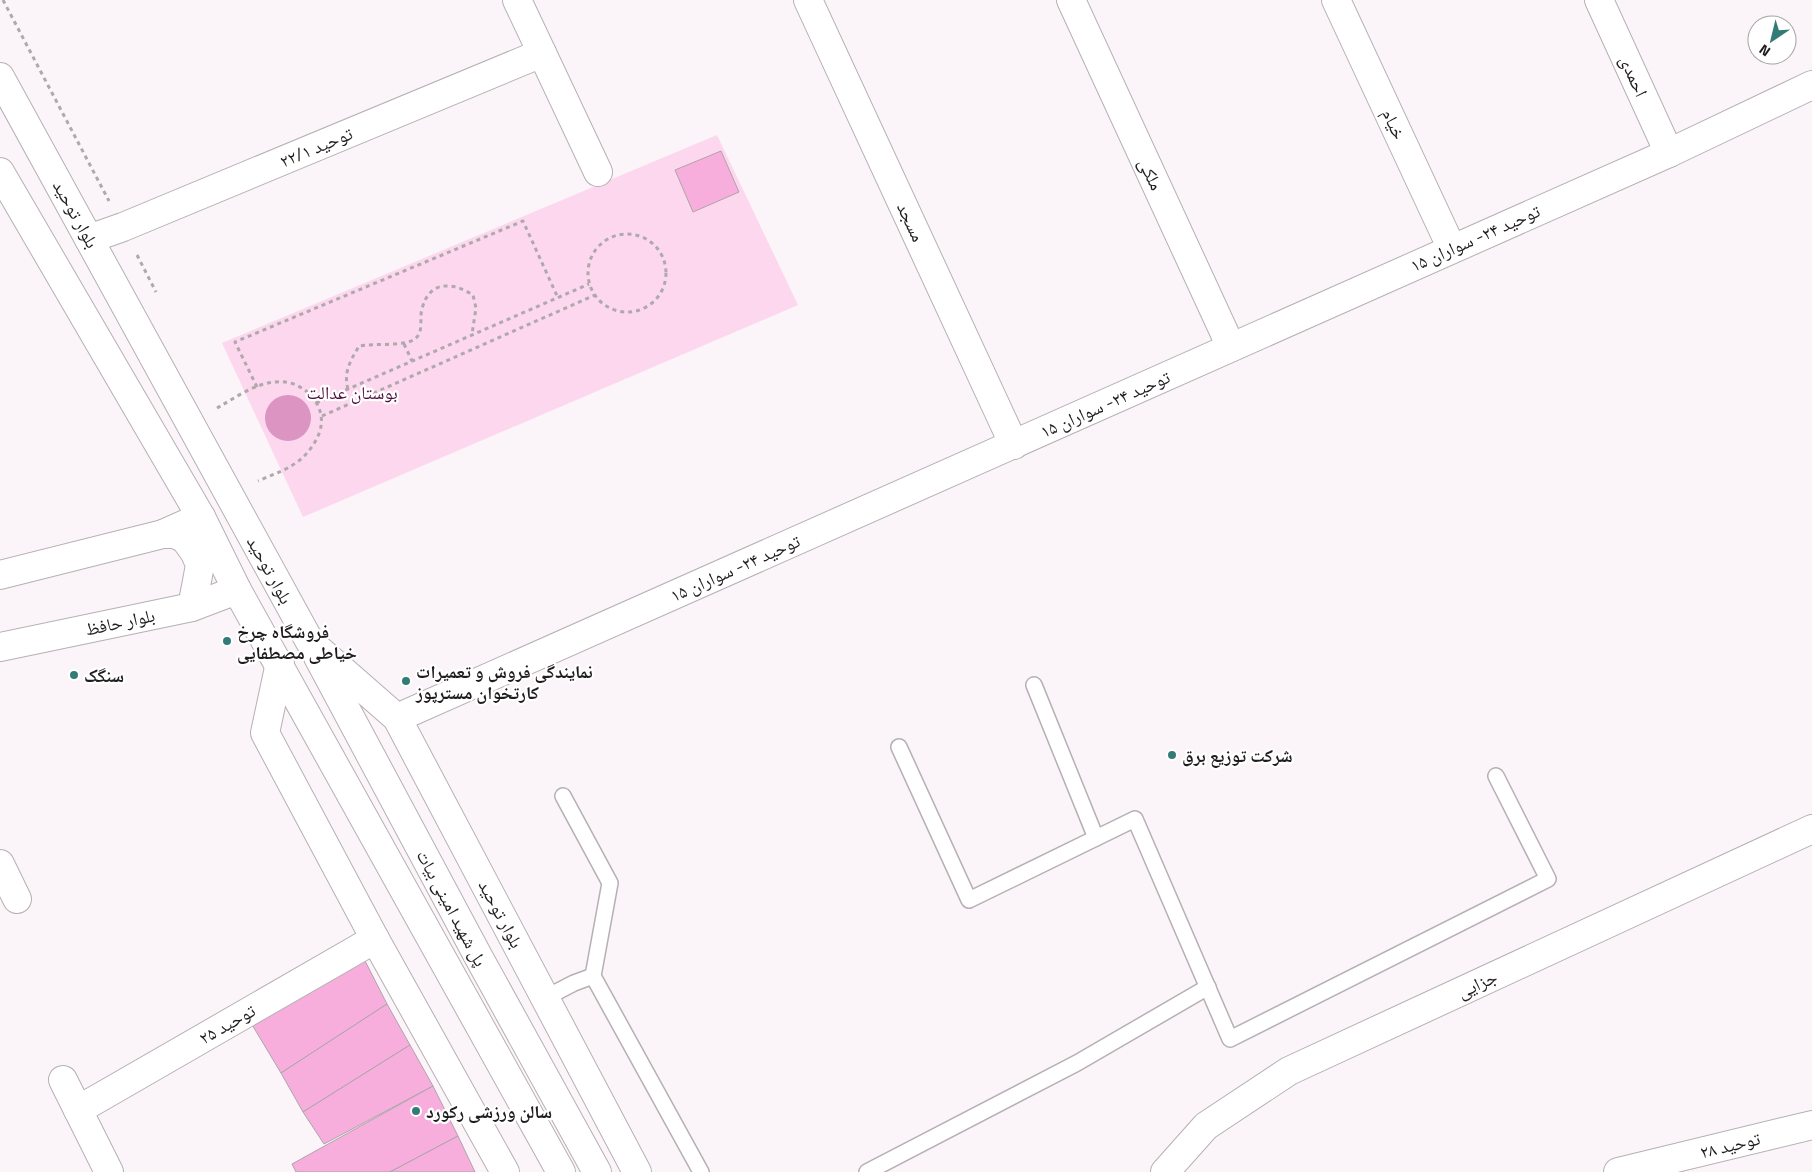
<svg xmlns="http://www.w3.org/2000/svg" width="1812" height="1172" font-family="'Titillium Web','Noto Naskh Arabic',sans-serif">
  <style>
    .green { fill: #fdd7ee }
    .water { fill: #dc94c2 }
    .building { fill: #f8aedd; stroke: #aba5a8 }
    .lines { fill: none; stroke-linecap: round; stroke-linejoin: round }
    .service-casing { stroke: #b6b0b4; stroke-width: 18 }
    .minor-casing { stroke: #b6b0b4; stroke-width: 30 }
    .secondary-casing { stroke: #b6b0b4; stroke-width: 30 }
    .path { stroke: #aea9ac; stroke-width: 3; stroke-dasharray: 4 4; stroke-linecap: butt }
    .service { stroke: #fff; stroke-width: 15 }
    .minor { stroke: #fff; stroke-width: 28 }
    .secondary { stroke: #fff; stroke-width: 28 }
    .poi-dot { fill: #327b77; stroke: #fff; stroke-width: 2 }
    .labels { text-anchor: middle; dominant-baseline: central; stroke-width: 4.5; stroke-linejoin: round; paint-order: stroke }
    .street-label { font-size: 18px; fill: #1f1c1e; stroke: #fff }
    .park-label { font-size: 18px; fill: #4b0c3b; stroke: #fff }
    .poi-label { font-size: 18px; font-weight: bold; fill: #1f1c1e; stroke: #fff; text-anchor: start }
  </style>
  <rect width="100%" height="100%" fill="#fbf4f8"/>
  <!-- green -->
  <path class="green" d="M 717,135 L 798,305 L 303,517 L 222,343 Z"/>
  <!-- water -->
  <circle class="water" cx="288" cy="418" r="23"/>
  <!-- building -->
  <g class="building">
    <path d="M 721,151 L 739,192 L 693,212 L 675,170 Z"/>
    <path d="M 362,955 L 387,1004 L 281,1073 L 251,1023 Z"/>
    <path d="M 387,1004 L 410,1045 L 303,1112 L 281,1073 Z"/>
    <path d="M 410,1045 L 433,1086 L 324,1144 L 303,1112 Z"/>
    <path d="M 433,1086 L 458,1136 L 390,1172 L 296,1172 L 292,1164 Z"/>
    <path d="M 458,1136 L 475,1172 L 390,1172 Z"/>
  </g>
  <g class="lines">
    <defs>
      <g id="service">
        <path d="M 1034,685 L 1096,838 L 1135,819 L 1230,1039 L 1548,879 L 1496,776"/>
        <path d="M 899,747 L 969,900 L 1096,838"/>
        <path d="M 563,796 L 610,883 L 593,976 L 701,1172"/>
        <path d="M 545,998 L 574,983 L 593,976"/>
        <path d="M 867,1172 L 1077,1063 L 1208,987"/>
      </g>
      <g id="minor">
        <path d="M 517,0 L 598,172"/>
        <path d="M 808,0 L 1014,445"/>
        <path d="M 1071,0 L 1231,347"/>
        <path d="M 1336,0 L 1452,249"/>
        <path d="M 1599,0 L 1669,153"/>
        <path d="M 89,239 L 123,227 L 542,53"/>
        <path d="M 163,534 L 175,534 L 185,539 L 195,553 L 200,565 L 192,607"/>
        <path d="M 0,575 L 163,534 L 201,517"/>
        <path d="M 0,647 L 192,607 L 237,590"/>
        <path d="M 397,718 L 1669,153 L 1812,85"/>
        <path d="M 0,864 L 17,899"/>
        <path d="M 63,1080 L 109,1172"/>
        <path d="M 78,1110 L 375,939"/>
        <path d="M 1165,1172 L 1206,1126 L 1289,1071 L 1812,829"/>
        <path d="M 1618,1172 L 1812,1125"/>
      </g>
      <g id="secondary">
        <path d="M 0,77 L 310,642 L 397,718 L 637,1172"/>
        <path d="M 0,172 L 201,517 L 237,590 L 561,1172"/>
        <path d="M 318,657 L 478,956 L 597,1172"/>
        <path d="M 280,663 L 265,733 L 375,939 L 505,1172"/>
      </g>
    </defs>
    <!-- service casing -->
    <use href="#service" class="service-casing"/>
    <!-- minor casing -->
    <use href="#minor" class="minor-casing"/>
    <!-- secondary casing -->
    <use href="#secondary" class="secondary-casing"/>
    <!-- path -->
    <g class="path">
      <path d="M 3,0 L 109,201"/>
      <circle cx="627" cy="273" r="39"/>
      <path d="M 137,255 L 156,292"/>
      <path d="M 404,344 L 412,361"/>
      <path d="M 257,387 L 235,342 L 523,221 L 558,298"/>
      <path d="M 348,389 C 343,372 351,360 359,346 C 373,343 407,347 416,338 C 424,330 419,319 422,309 C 429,280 453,282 473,295 L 476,308 L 472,334"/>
      <path d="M 316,403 L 589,284"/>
      <path d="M 217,408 C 235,398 255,383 276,382 C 300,379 325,401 321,426 C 320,435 313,446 307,453 C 294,468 276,473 258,481"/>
      <path d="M 322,416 L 595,295"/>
    </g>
    <!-- service -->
    <use href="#service" class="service"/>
    <!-- minor -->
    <use href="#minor" class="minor"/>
    <!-- secondary -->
    <use href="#secondary" class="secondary"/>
  </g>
  <!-- markers -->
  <g class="poi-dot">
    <circle cx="227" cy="641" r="5"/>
    <circle cx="74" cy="675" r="5"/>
    <circle cx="406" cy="681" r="5"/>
    <circle cx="1172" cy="755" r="5"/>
    <circle cx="416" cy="1111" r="5"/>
  </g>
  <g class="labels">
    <!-- street labels -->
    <g class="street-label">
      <text transform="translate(1634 76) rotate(66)">احمدی</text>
      <text transform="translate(1394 124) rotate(65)">خیام</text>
      <text transform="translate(316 147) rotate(-23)">توحید ۲۲/۱</text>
      <text transform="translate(1151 174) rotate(65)">ملکی</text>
      <text transform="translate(76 214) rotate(61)">بلوار توحید</text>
      <text transform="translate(911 222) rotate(65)">مسجد</text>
      <text transform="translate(1475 238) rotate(-24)">توحید ۲۴- سواران ۱۵</text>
      <text transform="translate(1105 404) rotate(-24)">توحید ۲۴- سواران ۱۵</text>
      <text transform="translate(735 568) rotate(-24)">توحید ۲۴- سواران ۱۵</text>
      <text transform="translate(270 570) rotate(61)">بلوار توحید</text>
      <text transform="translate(120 622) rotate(-12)">بلوار حافظ</text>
      <text transform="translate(452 908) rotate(62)">پل شهید امینی بیات</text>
      <text transform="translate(501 914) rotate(62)">بلوار توحید</text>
      <text transform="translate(1477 984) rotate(-25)">جزایی</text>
      <text transform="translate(227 1024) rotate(-30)">توحید ۲۵</text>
      <text transform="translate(1730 1145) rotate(-14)">توحید ۲۸</text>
    </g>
    <!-- park labels -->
    <g class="park-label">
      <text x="352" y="392">بوستان عدالت</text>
    </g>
    <!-- poi labels -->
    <g class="poi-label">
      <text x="237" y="631">فروشگاه چرخ<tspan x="237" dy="21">خیاطی مصطفایی</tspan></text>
      <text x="416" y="671">نمایندگی فروش و تعمیرات<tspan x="416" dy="21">کارتخوان مسترپوز</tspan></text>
      <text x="84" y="675">سنگک</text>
      <text x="1182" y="755">شرکت توزیع برق</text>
      <text x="426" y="1111">سالن ورزشی رکورد</text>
    </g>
  </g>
  <!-- north arrow -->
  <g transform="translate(1772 40) rotate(215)"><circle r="24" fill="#ffffff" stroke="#a5a4a5"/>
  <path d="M0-4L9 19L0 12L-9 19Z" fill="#327b77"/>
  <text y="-8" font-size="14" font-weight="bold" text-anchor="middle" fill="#1f1c1e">N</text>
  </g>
</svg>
